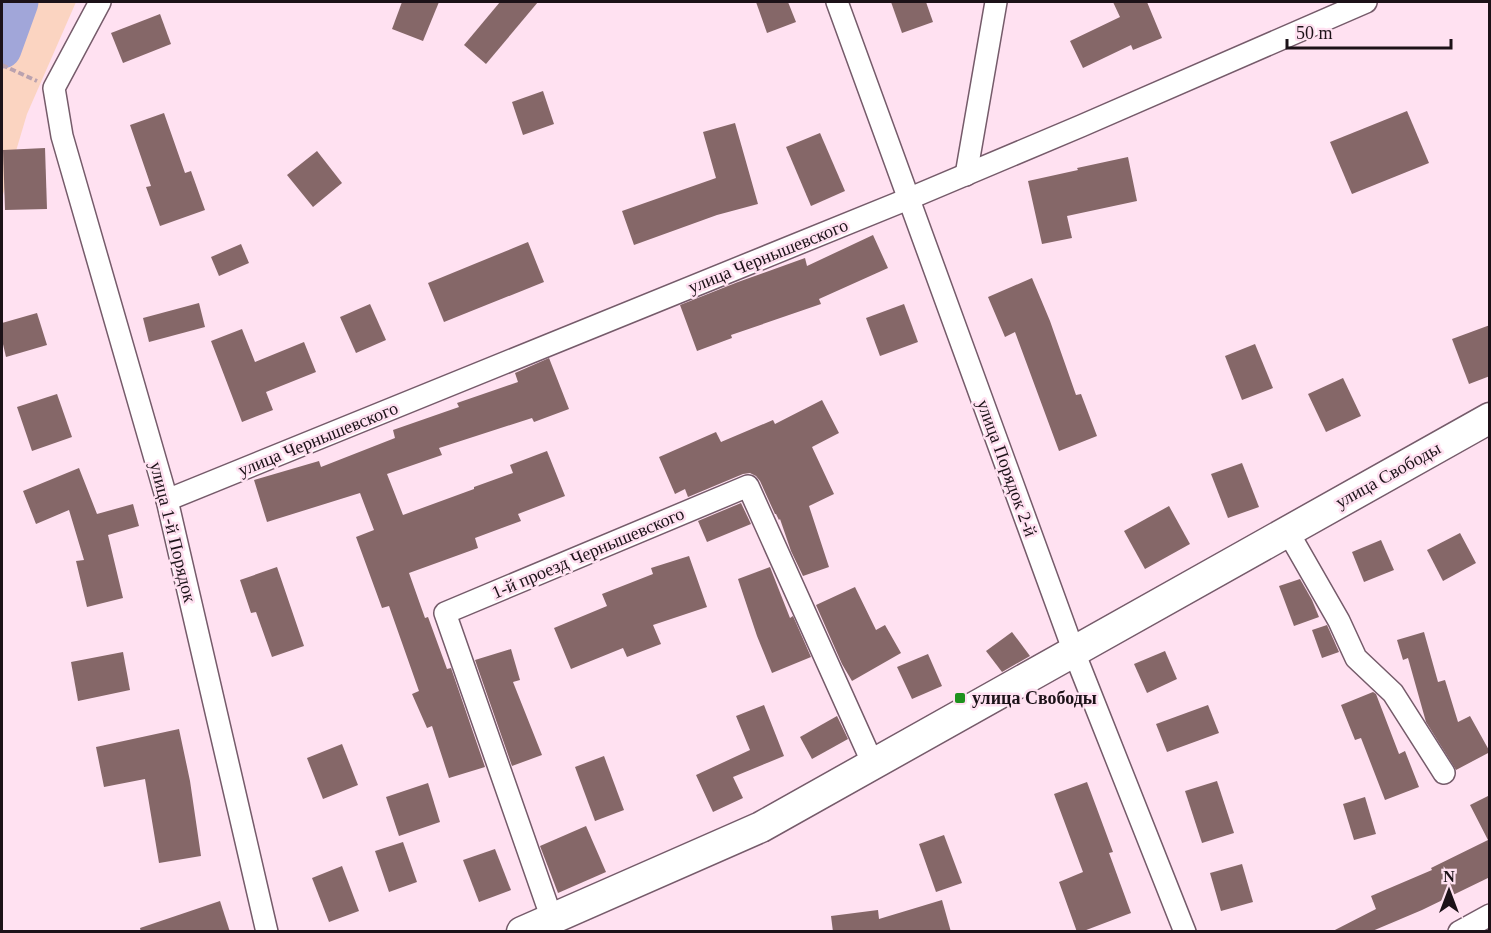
<svg xmlns="http://www.w3.org/2000/svg" width="1491" height="933" font-family="'Times New Roman',serif">
  <style>
    .green { fill: #fbd4c1 }
    .lines { fill: none; stroke-linecap: round; stroke-linejoin: round }
    .river { stroke: #a1a6d9; stroke-width: 39 }
    .building { fill: #856768 }
    .street-casing { stroke: #755b6a; stroke-width: 24 }
    .secondary-casing { stroke: #755b6a; stroke-width: 33 }
    .path { stroke: #baa2af; stroke-width: 4; stroke-dasharray: 6 3; stroke-linecap: butt }
    .street { stroke: #fff; stroke-width: 21 }
    .secondary { stroke: #fff; stroke-width: 30 }
    .poi-dot { fill: #1e921e; stroke: #ffe1f1; stroke-width: 2 }
    .labels { text-anchor: middle; dominant-baseline: central; stroke-width: 5; stroke-linejoin: round; paint-order: stroke }
    .street-label { font-size: 18px; fill: #1c1218; stroke: #ffe1f1 }
    .poi-label { font-size: 18px; font-weight: bold; fill: #1c1218; stroke: #ffe1f1; text-anchor: start }
  </style>
  <rect width="100%" height="100%" fill="#ffe1f1"/>
  <!-- green -->
  <path class="green" d="M 2,2 L 76,2 L 27,114 L 2,198 Z"/>
  <g class="lines">
    <!-- river -->
    <path class="river" d="M 2,49 L 19,2"/>
  </g>
  <!-- building -->
  <g class="building">
    <path d="M 402,2 L 439,2 L 423,41 L 392,29 Z"/>
    <path d="M 500,2 L 538,2 L 486,64 L 464,45 Z"/>
    <path d="M 756,2 L 788,2 L 796,22 L 767,33 Z"/>
    <path d="M 891,2 L 926,2 L 933,22 L 902,33 Z"/>
    <path d="M 1113,2 L 1147,2 L 1162,38 L 1133,50 L 1131,45 L 1083,68 L 1070,41 L 1120,17 Z"/>
    <path d="M 160,14 L 171,44 L 123,63 L 111,33 Z"/>
    <path d="M 543,91 L 554,124 L 523,135 L 512,102 Z"/>
    <path d="M 1407,111 L 1429,163 L 1352,194 L 1330,142 Z"/>
    <path d="M 164,113 L 185,173 L 191,171 L 205,210 L 160,226 L 146,187 L 151,186 L 130,125 Z"/>
    <path d="M 735,123 L 758,204 L 717,215 L 634,245 L 622,211 L 716,178 L 703,132 Z"/>
    <path d="M 820,133 L 845,191 L 811,206 L 786,147 Z"/>
    <path d="M 45,148 L 47,209 L 5,210 L 3,150 Z"/>
    <path d="M 317,151 L 342,183 L 313,207 L 287,175 Z"/>
    <path d="M 1128,157 L 1137,201 L 1067,216 L 1072,238 L 1042,244 L 1028,181 L 1078,170 L 1077,168 Z"/>
    <path d="M 873,235 L 888,268 L 819,299 L 821,304 L 731,335 L 732,338 L 697,351 L 680,305 L 738,282 L 805,258 L 807,266 Z"/>
    <path d="M 528,242 L 544,282 L 444,322 L 428,283 Z"/>
    <path d="M 241,244 L 249,263 L 219,276 L 211,257 Z"/>
    <path d="M 1032,278 L 1050,321 L 1076,395 L 1081,394 L 1097,436 L 1059,451 L 1015,332 L 1005,337 L 988,297 Z"/>
    <path d="M 199,303 L 205,327 L 149,342 L 143,318 Z"/>
    <path d="M 370,304 L 386,340 L 356,353 L 340,317 Z"/>
    <path d="M 904,304 L 918,342 L 880,356 L 866,318 Z"/>
    <path d="M 37,313 L 47,345 L 6,357 L 2,340 L 2,323 Z"/>
    <path d="M 1490,325 L 1490,376 L 1469,384 L 1452,339 Z"/>
    <path d="M 242,329 L 255,362 L 304,342 L 316,372 L 266,392 L 273,410 L 242,422 L 211,341 Z"/>
    <path d="M 1255,344 L 1273,388 L 1242,400 L 1225,356 Z"/>
    <path d="M 549,358 L 569,409 L 534,422 L 532,418 L 439,448 L 442,455 L 387,474 L 403,515 L 474,489 L 474,487 L 513,473 L 510,465 L 547,451 L 565,496 L 518,514 L 521,521 L 475,538 L 478,548 L 409,573 L 425,618 L 428,617 L 447,669 L 451,668 L 485,767 L 449,778 L 432,726 L 427,728 L 412,694 L 419,691 L 389,606 L 382,608 L 356,537 L 374,530 L 360,493 L 267,522 L 254,480 L 319,461 L 321,467 L 395,438 L 393,430 L 459,407 L 457,403 L 518,382 L 515,373 Z"/>
    <path d="M 1343,378 L 1361,416 L 1326,432 L 1308,394 Z"/>
    <path d="M 57,394 L 72,437 L 32,451 L 17,407 Z"/>
    <path d="M 822,400 L 839,433 L 812,447 L 834,494 L 809,506 L 829,567 L 803,576 L 791,551 L 780,519 L 779,520 L 776,514 L 775,514 L 760,481 L 756,476 L 750,473 L 743,474 L 688,497 L 685,489 L 675,494 L 659,457 L 716,432 L 721,442 L 773,420 L 775,424 Z"/>
    <path d="M 1242,463 L 1259,507 L 1228,518 L 1211,474 Z"/>
    <path d="M 79,468 L 97,514 L 133,504 L 139,526 L 108,535 L 123,598 L 87,607 L 76,561 L 84,560 L 69,510 L 36,524 L 23,491 Z"/>
    <path d="M 741,503 L 751,524 L 707,542 L 698,521 Z"/>
    <path d="M 1169,506 L 1190,544 L 1145,569 L 1124,531 Z"/>
    <path d="M 1460,533 L 1476,563 L 1443,581 L 1427,550 Z"/>
    <path d="M 1381,540 L 1394,570 L 1364,582 L 1352,552 Z"/>
    <path d="M 689,556 L 707,607 L 653,625 L 661,644 L 627,657 L 623,648 L 571,669 L 554,628 L 607,606 L 602,594 L 653,574 L 651,568 Z"/>
    <path d="M 277,567 L 304,646 L 272,657 L 256,612 L 251,613 L 240,580 Z"/>
    <path d="M 770,567 L 790,618 L 793,616 L 811,657 L 772,673 L 757,636 L 738,579 Z"/>
    <path d="M 1300,579 L 1312,600 L 1319,617 L 1294,626 L 1279,586 Z"/>
    <path d="M 855,587 L 876,630 L 885,625 L 901,653 L 852,681 L 842,664 L 816,605 Z"/>
    <path d="M 1327,625 L 1339,652 L 1322,658 L 1312,630 Z"/>
    <path d="M 1012,632 L 1030,656 L 1002,672 L 986,651 Z"/>
    <path d="M 1424,632 L 1438,682 L 1445,680 L 1458,722 L 1470,716 L 1490,752 L 1456,770 L 1426,722 L 1408,658 L 1403,660 L 1397,640 Z"/>
    <path d="M 511,649 L 520,680 L 513,682 L 542,755 L 512,766 L 475,660 Z"/>
    <path d="M 1165,651 L 1177,679 L 1147,693 L 1134,664 Z"/>
    <path d="M 123,652 L 130,690 L 78,701 L 71,662 Z"/>
    <path d="M 928,654 L 942,686 L 912,699 L 897,667 Z"/>
    <path d="M 1373,692 L 1376,694 L 1399,754 L 1405,751 L 1419,787 L 1385,800 L 1361,738 L 1355,740 L 1341,705 Z"/>
    <path d="M 764,705 L 784,756 L 733,777 L 743,798 L 713,812 L 696,775 L 750,750 L 736,716 Z"/>
    <path d="M 1208,705 L 1219,733 L 1167,752 L 1156,724 Z"/>
    <path d="M 837,716 L 848,739 L 812,759 L 800,737 Z"/>
    <path d="M 179,729 L 190,781 L 201,856 L 159,863 L 145,779 L 104,787 L 96,747 Z"/>
    <path d="M 342,744 L 358,785 L 323,799 L 307,758 Z"/>
    <path d="M 604,756 L 624,810 L 595,821 L 575,767 Z"/>
    <path d="M 1217,781 L 1234,833 L 1202,843 L 1185,791 Z"/>
    <path d="M 1087,782 L 1113,852 L 1109,853 L 1131,913 L 1081,932 L 1077,932 L 1059,882 L 1083,872 L 1054,794 Z"/>
    <path d="M 428,783 L 440,822 L 399,836 L 386,797 Z"/>
    <path d="M 1490,795 L 1490,877 L 1422,910 L 1370,932 L 1331,932 L 1376,909 L 1371,896 L 1432,870 L 1431,868 L 1488,840 L 1470,805 Z"/>
    <path d="M 1365,797 L 1376,834 L 1354,840 L 1343,804 Z"/>
    <path d="M 586,826 L 606,872 L 558,893 L 540,846 Z"/>
    <path d="M 944,835 L 962,883 L 936,892 L 919,844 Z"/>
    <path d="M 403,842 L 417,882 L 389,892 L 375,851 Z"/>
    <path d="M 495,849 L 511,890 L 479,902 L 463,860 Z"/>
    <path d="M 1242,864 L 1253,902 L 1221,911 L 1210,873 Z"/>
    <path d="M 342,866 L 359,911 L 329,922 L 312,878 Z"/>
    <path d="M 942,900 L 951,932 L 833,932 L 831,916 L 878,910 L 879,919 Z"/>
    <path d="M 220,901 L 230,932 L 141,932 L 140,928 Z"/>
  </g>
  <g class="lines">
    <defs>
      <g id="street">
        <path d="M 100,2 L 54,88 L 62,136 L 167,500 L 267,932"/>
        <path d="M 837,2 L 1074,652 L 1185,932"/>
        <path d="M 966,175 L 996,2"/>
        <path d="M 167,500 L 908,199 L 1081,126 L 1366,2"/>
        <path d="M 1288,532 L 1339,621 L 1356,658 L 1393,693 L 1444,773"/>
        <path d="M 552,919 L 445,613 L 748,486 L 873,764"/>
        <path d="M 1459,932 L 1490,915"/>
      </g>
      <path id="secondary" d="M 522,932 L 761,827 L 1490,418"/>
    </defs>
    <!-- street casing -->
    <use href="#street" class="street-casing"/>
    <!-- secondary casing -->
    <use href="#secondary" class="secondary-casing"/>
    <!-- path -->
    <path class="path" d="M 2,65 L 37,81"/>
    <!-- street -->
    <use href="#street" class="street"/>
    <!-- secondary -->
    <use href="#secondary" class="secondary"/>
  </g>
  <!-- markers -->
  <rect class="poi-dot" x="954" y="692" width="12" height="12" rx="3"/>
  <g class="labels">
    <!-- street labels -->
    <g class="street-label">
      <text transform="translate(768 256) rotate(-22)">улица Чернышевского</text>
      <text transform="translate(318 439) rotate(-22)">улица Чернышевского</text>
      <text transform="translate(1007 468) rotate(70)">улица Порядок 2-й</text>
      <text transform="translate(1388 475) rotate(-29)">улица Свободы</text>
      <text transform="translate(173 532) rotate(76)">улица 1-й Порядок</text>
      <text transform="translate(588 553) rotate(-23)">1-й проезд Чернышевского</text>
    </g>
    <!-- poi labels -->
    <g class="poi-label">
      <text x="972" y="698">улица Свободы</text>
    </g>
  </g>
  <!-- border -->
  <rect width="1491" height="933" fill="none" stroke="#1c1218" stroke-width="6"/>
  <!-- north arrow -->
  <g transform="translate(1449 891)" stroke="#ffe1f1" stroke-width="4.5" paint-order="stroke">
  <path d="M0-4.5L10 22L0 15L-10 22Z" fill="#1c1218"/>
  <text y="-9" font-size="16" font-weight="bold" text-anchor="middle" fill="#1c1218">N</text>
  </g>
  <!-- scale -->
  <path d="M1287 39v9h164v-9" fill="none" stroke="#1c1218" stroke-width="3"/>
  <text x="1296" y="39" font-size="18" fill="#1c1218" stroke="#ffe1f1" stroke-width="4.5" paint-order="stroke">50 m</text>
</svg>
